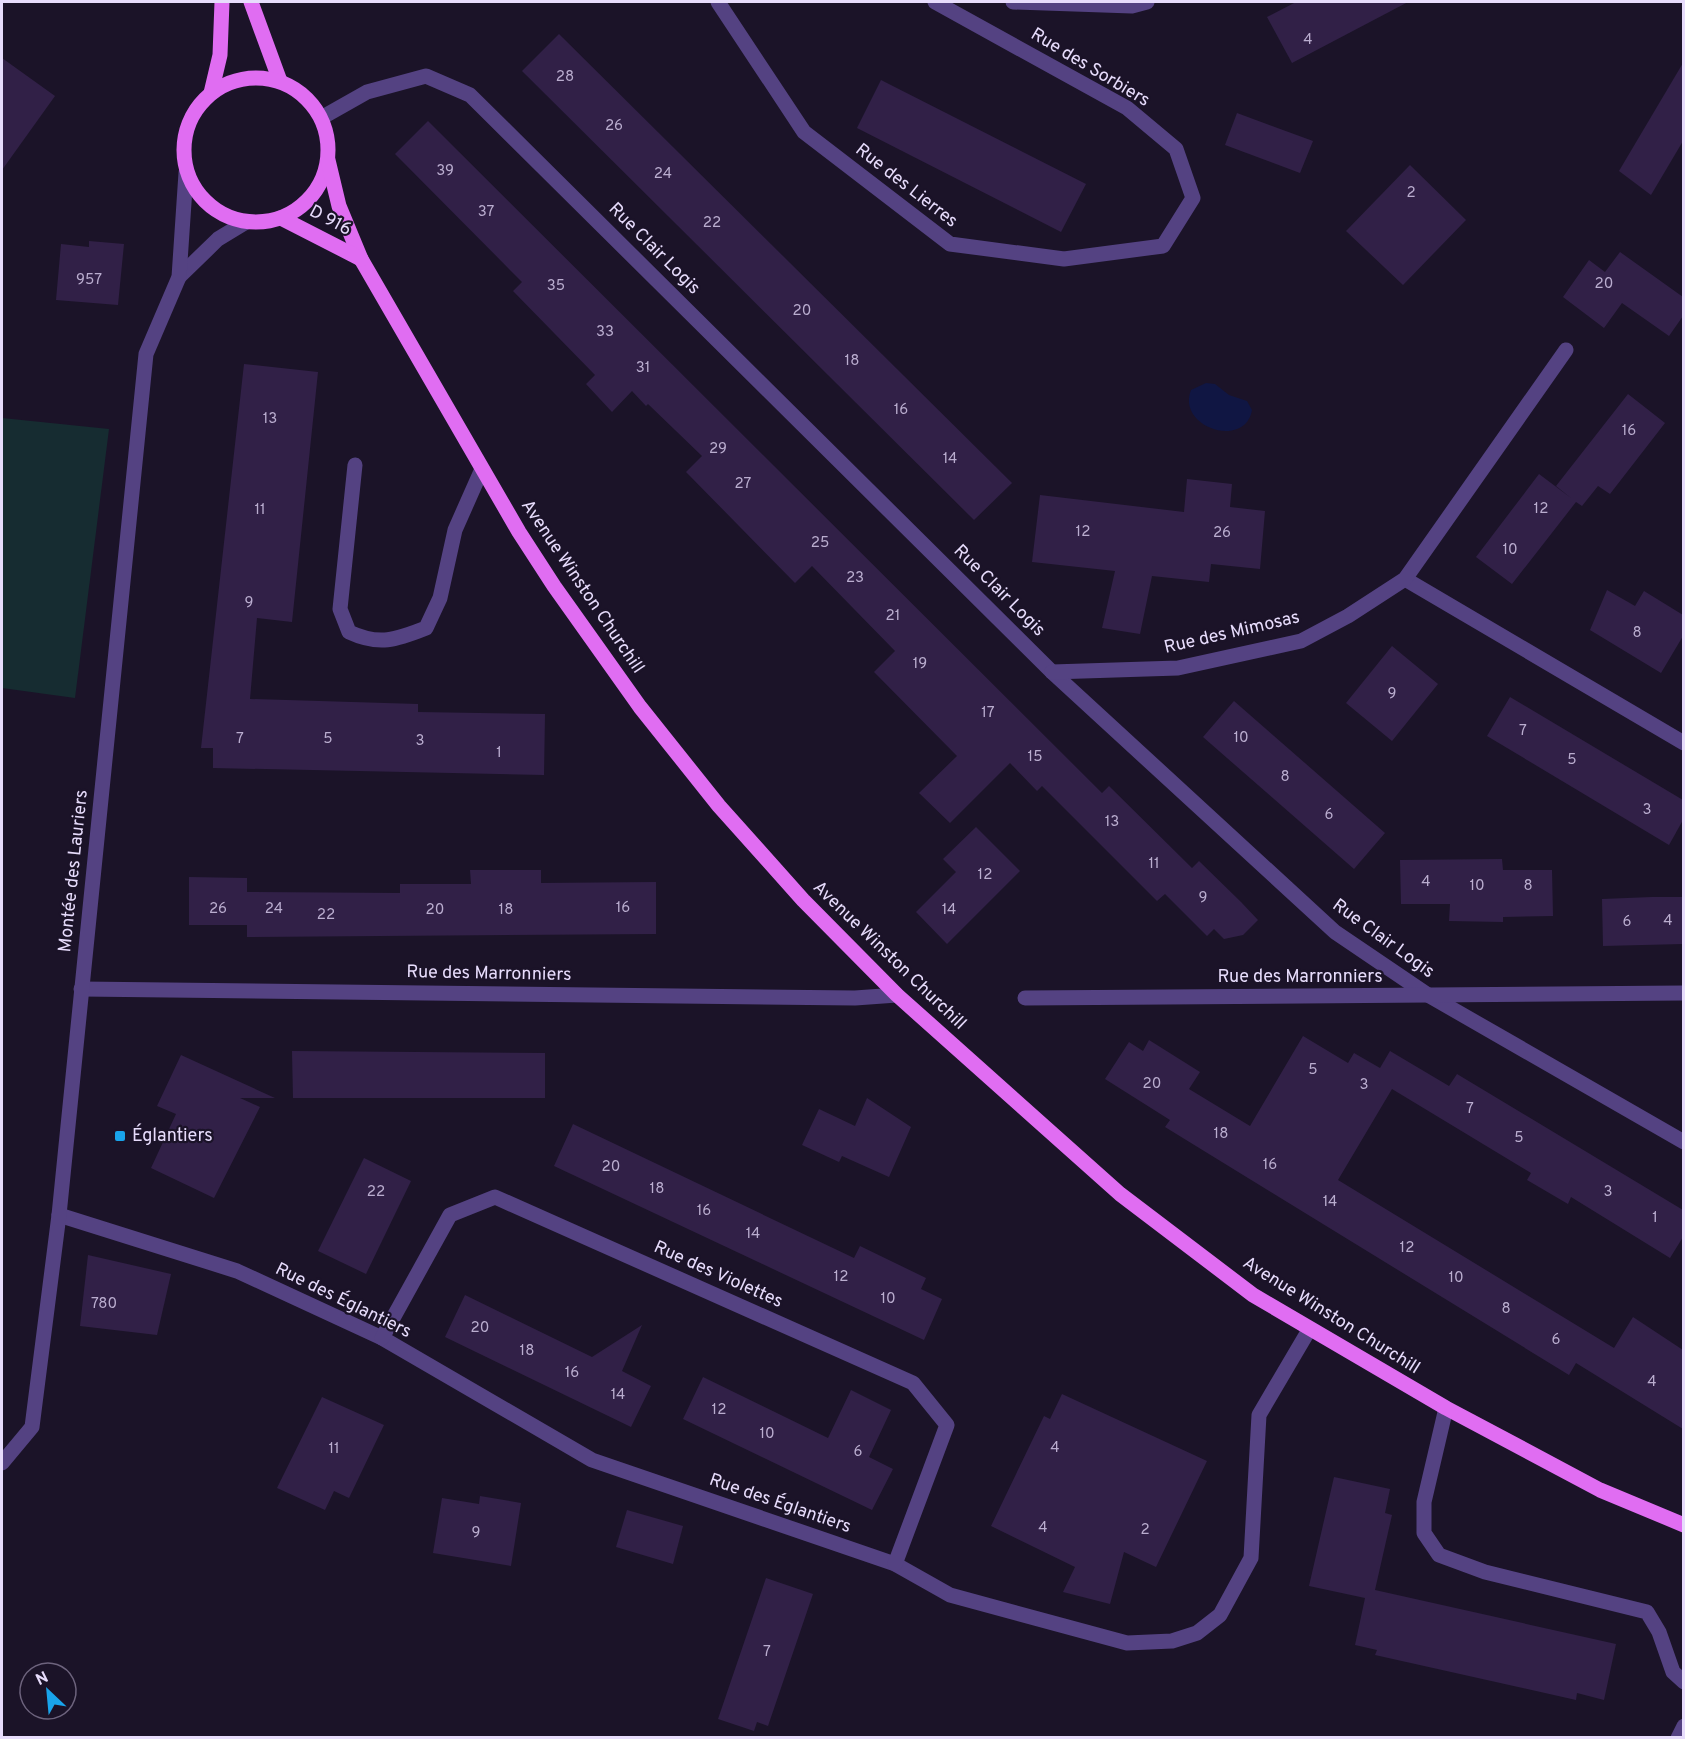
<svg xmlns="http://www.w3.org/2000/svg" width="1685" height="1739" font-family="Overpass,sans-serif">
  <style>
    .green { fill: #162c31 }
    .water { fill: #101643 }
    .building { fill: #312047 }
    .lines { fill: none; stroke-linecap: round; stroke-linejoin: round }
    .minor { stroke: #544282; stroke-width: 15 }
    .major { stroke: #e06df2; stroke-width: 15 }
    .poi-dot { fill: #19a4eb; stroke: #1b1328; stroke-width: 2 }
    .labels { text-anchor: middle; dominant-baseline: central; stroke-width: 4.5; stroke-linejoin: round; paint-order: stroke }
    .number-label { font-size: 15px; fill: #baadcf }
    .street-label { font-size: 18px; fill: #e7dcfc; stroke: #1b1328 }
    .poi-label { font-size: 18px; fill: #e7dcfc; stroke: #1b1328; text-anchor: start }
  </style>
  <rect width="100%" height="100%" fill="#1b1328"/>
  <!-- green -->
  <path class="green" d="M 2,418 L 109,429 L 75,698 L 2,688 Z"/>
  <!-- water -->
  <path class="water" d="M 1206,383 L 1215,384 L 1229,395 L 1247,401 L 1252,410 C 1245,450 1176,427 1191,390 Z"/>
  <!-- building -->
  <g class="building">
    <path d="M 1296,2 L 1408,2 L 1292,63 L 1267,17 Z"/>
    <path d="M 559,34 L 1012,483 L 974,520 L 522,71 Z"/>
    <path d="M 2,58 L 55,96 L 2,170 Z"/>
    <path d="M 1683,63 L 1683,141 L 1651,195 L 1619,171 Z"/>
    <path d="M 881,80 L 1086,184 L 1061,232 L 857,128 Z"/>
    <path d="M 1237,113 L 1313,141 L 1300,173 L 1225,145 Z"/>
    <path d="M 428,121 L 1102,793 L 1109,786 L 1192,868 L 1199,861 L 1241,902 L 1258,920 L 1243,935 L 1224,939 L 1214,929 L 1207,936 L 1165,894 L 1157,901 L 1042,786 L 1037,791 L 1010,763 L 950,823 L 919,793 L 957,756 L 874,672 L 895,651 L 812,566 L 795,583 L 686,472 L 702,456 L 648,404 L 646,406 L 632,391 L 612,412 L 586,384 L 595,375 L 513,291 L 522,282 L 395,154 Z"/>
    <path d="M 1410,165 L 1466,220 L 1403,285 L 1346,231 Z"/>
    <path d="M 89,241 L 124,244 L 118,305 L 56,300 L 61,244 L 89,247 Z"/>
    <path d="M 1620,252 L 1683,297 L 1683,316 L 1669,336 L 1622,303 L 1604,328 L 1563,297 L 1589,260 L 1605,272 Z"/>
    <path d="M 244,364 L 318,372 L 292,622 L 257,618 L 250,699 L 418,704 L 418,712 L 545,714 L 544,775 L 213,768 L 213,748 L 201,748 Z"/>
    <path d="M 1628,394 L 1665,423 L 1610,494 L 1598,486 L 1582,506 L 1576,502 L 1512,584 L 1476,557 L 1539,474 L 1571,498 L 1556,486 Z"/>
    <path d="M 1187,479 L 1232,484 L 1230,507 L 1265,511 L 1260,569 L 1211,564 L 1209,582 L 1152,576 L 1140,634 L 1102,628 L 1115,571 L 1032,562 L 1040,495 L 1184,512 Z"/>
    <path d="M 1607,590 L 1635,606 L 1644,591 L 1683,615 L 1683,636 L 1661,673 L 1590,630 Z"/>
    <path d="M 1392,646 L 1438,684 L 1392,741 L 1346,703 Z"/>
    <path d="M 1510,697 L 1683,800 L 1683,820 L 1669,845 L 1487,736 Z"/>
    <path d="M 1234,701 L 1385,833 L 1354,869 L 1203,737 Z"/>
    <path d="M 976,827 L 1020,871 L 947,944 L 916,912 L 956,872 L 943,859 Z"/>
    <path d="M 1502,859 L 1503,870 L 1552,870 L 1553,916 L 1503,917 L 1503,922 L 1449,921 L 1450,904 L 1401,904 L 1400,860 Z"/>
    <path d="M 470,870 L 541,870 L 541,883 L 656,882 L 656,934 L 247,937 L 247,925 L 189,925 L 189,877 L 247,878 L 247,892 L 400,893 L 400,884 L 471,884 Z"/>
    <path d="M 1652,897 L 1683,897 L 1683,944 L 1603,946 L 1602,899 Z"/>
    <path d="M 1303,1036 L 1348,1063 L 1354,1053 L 1380,1068 L 1390,1051 L 1449,1086 L 1457,1074 L 1683,1210 L 1683,1237 L 1670,1258 L 1571,1197 L 1568,1204 L 1527,1180 L 1531,1173 L 1392,1089 L 1338,1180 L 1614,1348 L 1633,1317 L 1683,1350 L 1683,1429 L 1576,1363 L 1569,1375 L 1165,1127 L 1170,1120 L 1105,1079 L 1129,1042 L 1143,1051 L 1149,1040 L 1200,1072 L 1189,1089 L 1250,1126 Z"/>
    <path d="M 292,1051 L 545,1053 L 545,1098 L 293,1098 Z"/>
    <path d="M 181,1055 L 275,1098 L 240,1098 L 260,1107 L 214,1198 L 151,1168 L 176,1114 L 157,1106 Z"/>
    <path d="M 867,1098 L 911,1127 L 889,1177 L 842,1156 L 839,1162 L 802,1145 L 819,1109 L 855,1126 Z"/>
    <path d="M 573,1124 L 854,1258 L 860,1246 L 926,1278 L 921,1289 L 942,1299 L 924,1340 L 554,1166 Z"/>
    <path d="M 364,1158 L 411,1181 L 366,1274 L 318,1251 Z"/>
    <path d="M 88,1255 L 171,1274 L 157,1335 L 80,1326 Z"/>
    <path d="M 465,1295 L 592,1357 L 642,1325 L 622,1371 L 651,1386 L 631,1427 L 445,1337 Z"/>
    <path d="M 703,1377 L 828,1438 L 851,1390 L 891,1410 L 869,1457 L 893,1469 L 872,1510 L 683,1419 Z"/>
    <path d="M 1062,1394 L 1207,1461 L 1156,1567 L 1124,1552 L 1110,1604 L 1063,1592 L 1075,1567 L 991,1526 L 1044,1416 L 1050,1419 Z"/>
    <path d="M 322,1397 L 384,1425 L 349,1498 L 334,1491 L 325,1510 L 277,1488 Z"/>
    <path d="M 1334,1477 L 1390,1489 L 1385,1513 L 1392,1515 L 1375,1590 L 1616,1644 L 1604,1700 L 1577,1693 L 1576,1700 L 1375,1655 L 1377,1650 L 1355,1645 L 1365,1598 L 1309,1586 Z"/>
    <path d="M 480,1496 L 521,1503 L 511,1566 L 433,1553 L 442,1498 L 479,1504 Z"/>
    <path d="M 627,1510 L 683,1526 L 673,1564 L 616,1547 Z"/>
    <path d="M 766,1578 L 813,1594 L 768,1726 L 757,1722 L 754,1731 L 718,1719 Z"/>
  </g>
  <g class="lines">
    <!-- minor -->
    <g class="minor">
      <path d="M 718,2 L 804,132 L 950,244 L 1064,259 L 1163,246 L 1193,198 L 1176,149 L 1127,108 L 935,2"/>
      <path d="M 1013,2 L 1132,6 L 1147,2"/>
      <path d="M 321,118 L 367,92 L 426,76 L 470,95 L 1052,672 L 1335,932 L 1428,995 L 1684,1142"/>
      <path d="M 179,277 L 218,239 L 246,222"/>
      <path d="M 355,465 L 340,609 L 349,632 C 379,646 396,640 426,628 L 440,598 L 455,530 L 482,469"/>
      <path d="M 1405,579 L 1684,743"/>
      <path d="M 1052,672 L 1178,668 L 1301,641 L 1348,616 L 1405,579 L 1566,350"/>
      <path d="M 81,989 L 855,998 L 897,995"/>
      <path d="M 1025,998 L 1684,993"/>
      <path d="M 59,1215 L 237,1271 L 382,1338 L 592,1460 L 895,1564 L 950,1595 L 1127,1643 L 1172,1641 L 1197,1633 L 1220,1615 L 1251,1558 L 1259,1415 L 1309,1330"/>
      <path d="M 382,1338 L 450,1215 L 495,1197 L 913,1383 L 947,1425 L 895,1564"/>
      <path d="M 1446,1408 L 1424,1502 L 1424,1533 L 1439,1555 L 1485,1572 L 1647,1612 L 1659,1632 L 1673,1672 L 1684,1682"/>
      <path d="M 2,1463 L 32,1427 L 59,1215 L 146,354 L 179,277 L 186,173"/>
      <path d="M 1678,1738 L 1684,1726"/>
    </g>
    <!-- major -->
    <g class="major">
      <path d="M 251,2 L 280,81"/>
      <circle cx="256" cy="150" r="72"/>
      <path d="M 211,93 L 220,55 L 222,2"/>
      <path d="M 328,160 L 339,206 L 361,259 L 519,532 L 554,586 L 640,707 L 719,806 L 803,900 L 897,995 L 1120,1194 L 1253,1295 L 1446,1408 L 1600,1490 L 1684,1525"/>
      <path d="M 281,218 L 361,259"/>
    </g>
  </g>
  <!-- markers -->
  <rect class="poi-dot" x="114" y="1130" width="12" height="12" rx="3"/>
  <g class="labels">
    <!-- number labels -->
    <g class="number-label">
      <text x="1308" y="40">4</text>
      <text x="565" y="77">28</text>
      <text x="614" y="126">26</text>
      <text x="445" y="171">39</text>
      <text x="663" y="174">24</text>
      <text x="1411" y="193">2</text>
      <text x="486" y="212">37</text>
      <text x="712" y="223">22</text>
      <text x="89" y="280">957</text>
      <text x="1604" y="284">20</text>
      <text x="556" y="286">35</text>
      <text x="802" y="311">20</text>
      <text x="605" y="332">33</text>
      <text x="852" y="361">18</text>
      <text x="643" y="368">31</text>
      <text x="901" y="410">16</text>
      <text x="270" y="419">13</text>
      <text x="1629" y="431">16</text>
      <text x="718" y="449">29</text>
      <text x="950" y="459">14</text>
      <text x="743" y="484">27</text>
      <text x="1541" y="509">12</text>
      <text x="260" y="510">11</text>
      <text x="1083" y="532">12</text>
      <text x="1222" y="533">26</text>
      <text x="820" y="543">25</text>
      <text x="1510" y="550">10</text>
      <text x="855" y="578">23</text>
      <text x="249" y="603">9</text>
      <text x="893" y="616">21</text>
      <text x="1637" y="633">8</text>
      <text x="920" y="664">19</text>
      <text x="1392" y="694">9</text>
      <text x="988" y="713">17</text>
      <text x="1523" y="731">7</text>
      <text x="1241" y="738">10</text>
      <text x="240" y="739">7</text>
      <text x="328" y="739">5</text>
      <text x="420" y="741">3</text>
      <text x="499" y="753">1</text>
      <text x="1035" y="757">15</text>
      <text x="1572" y="760">5</text>
      <text x="1285" y="777">8</text>
      <text x="1647" y="810">3</text>
      <text x="1329" y="815">6</text>
      <text x="1112" y="822">13</text>
      <text x="1154" y="864">11</text>
      <text x="985" y="875">12</text>
      <text x="1426" y="882">4</text>
      <text x="1477" y="886">10</text>
      <text x="1528" y="886">8</text>
      <text x="1203" y="898">9</text>
      <text x="623" y="908">16</text>
      <text x="218" y="909">26</text>
      <text x="274" y="909">24</text>
      <text x="435" y="910">20</text>
      <text x="506" y="910">18</text>
      <text x="949" y="910">14</text>
      <text x="326" y="915">22</text>
      <text x="1668" y="921">4</text>
      <text x="1627" y="922">6</text>
      <text x="1313" y="1070">5</text>
      <text x="1152" y="1084">20</text>
      <text x="1364" y="1085">3</text>
      <text x="1470" y="1109">7</text>
      <text x="1221" y="1134">18</text>
      <text x="1519" y="1138">5</text>
      <text x="1270" y="1165">16</text>
      <text x="611" y="1167">20</text>
      <text x="657" y="1189">18</text>
      <text x="376" y="1192">22</text>
      <text x="1608" y="1192">3</text>
      <text x="1330" y="1202">14</text>
      <text x="704" y="1211">16</text>
      <text x="1655" y="1218">1</text>
      <text x="753" y="1234">14</text>
      <text x="1407" y="1248">12</text>
      <text x="841" y="1277">12</text>
      <text x="1456" y="1278">10</text>
      <text x="888" y="1299">10</text>
      <text x="104" y="1304">780</text>
      <text x="1506" y="1309">8</text>
      <text x="480" y="1328">20</text>
      <text x="1556" y="1340">6</text>
      <text x="527" y="1351">18</text>
      <text x="572" y="1373">16</text>
      <text x="1652" y="1382">4</text>
      <text x="618" y="1395">14</text>
      <text x="719" y="1410">12</text>
      <text x="767" y="1434">10</text>
      <text x="1055" y="1448">4</text>
      <text x="334" y="1449">11</text>
      <text x="858" y="1452">6</text>
      <text x="1043" y="1528">4</text>
      <text x="1145" y="1530">2</text>
      <text x="476" y="1533">9</text>
      <text x="767" y="1652">7</text>
    </g>
    <!-- street labels -->
    <g class="street-label">
      <text transform="translate(1090 68) rotate(31)">Rue des Sorbiers</text>
      <text transform="translate(906 186) rotate(38)">Rue des Lierres</text>
      <text transform="translate(330 221) rotate(28)">D 916</text>
      <text transform="translate(654 249) rotate(45)">Rue Clair Logis</text>
      <text transform="translate(582 587) rotate(56)">Avenue Winston Churchill</text>
      <text transform="translate(999 591) rotate(45)">Rue Clair Logis</text>
      <text transform="translate(1232 633) rotate(-13)">Rue des Mimosas</text>
      <text transform="translate(74 871) rotate(-84)">Montée des Lauriers</text>
      <text transform="translate(1383 939) rotate(36)">Rue Clair Logis</text>
      <text transform="translate(889 956) rotate(44)">Avenue Winston Churchill</text>
      <text transform="translate(489 974) rotate(1)">Rue des Marronniers</text>
      <text x="1300" y="977">Rue des Marronniers</text>
      <text transform="translate(718 1275) rotate(24)">Rue des Violettes</text>
      <text transform="translate(343 1301) rotate(26)">Rue des Églantiers</text>
      <text transform="translate(1331 1316) rotate(32)">Avenue Winston Churchill</text>
      <text transform="translate(780 1504) rotate(19)">Rue des Églantiers</text>
    </g>
    <!-- poi labels -->
    <g class="poi-label">
      <text x="132" y="1136">Églantiers</text>
    </g>
  </g>
  <!-- border -->
  <rect width="1685" height="1739" fill="none" stroke="#e7dcfc" stroke-width="6"/>
  <!-- north arrow -->
  <g transform="translate(48 1691) rotate(334)"><circle r="28" fill="#1b1328" stroke="#6d637d" stroke-width="1.5"/>
  <path d="M0-4.5L10 22L0 15L-10 22Z" fill="#19a4eb"/>
  <text y="-9" font-size="16" font-weight="bold" text-anchor="middle" fill="#e7dcfc">N</text>
  </g>
</svg>
